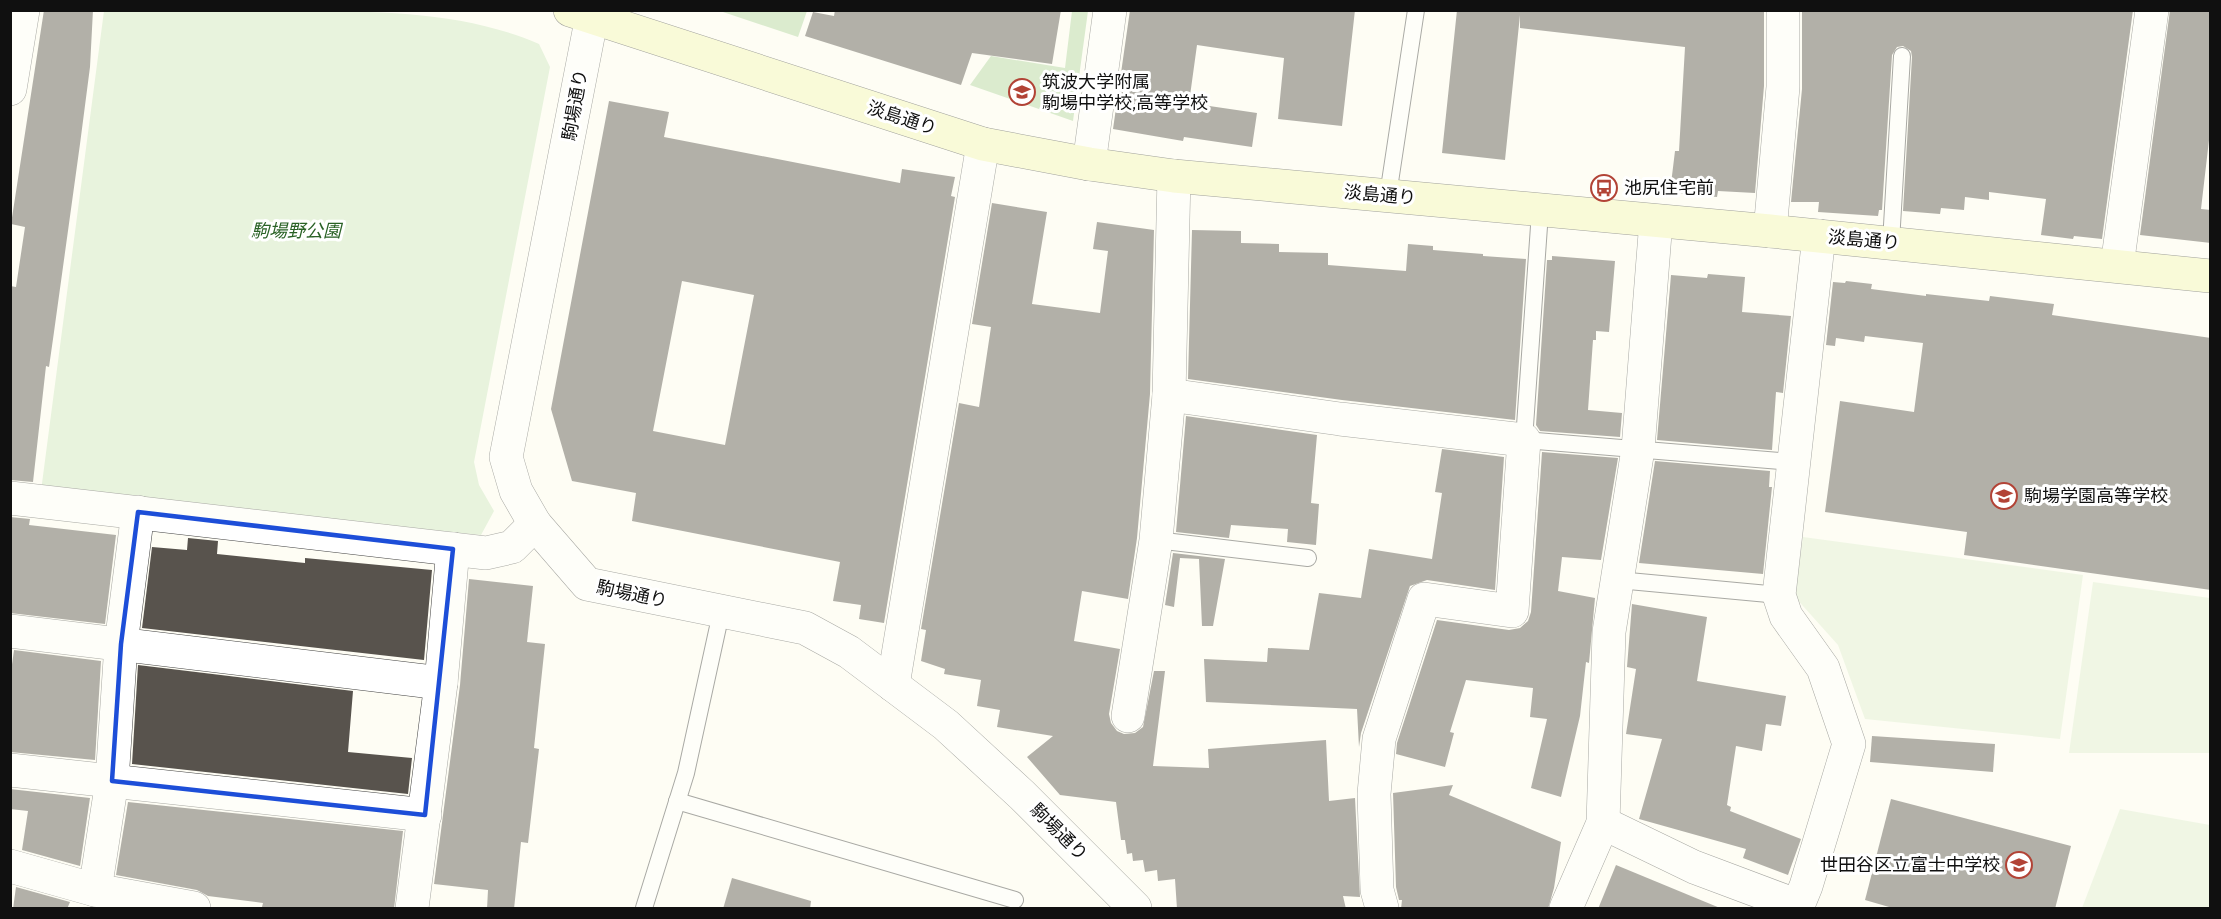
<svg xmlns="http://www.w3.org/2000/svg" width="2221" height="919" font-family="Bitter,'Noto Sans JP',serif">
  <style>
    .green { fill: #cee6c1 }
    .forest { fill: #b1d5a1 }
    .pitch { fill: #e0eed1 }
    .building { fill: #58534d; fill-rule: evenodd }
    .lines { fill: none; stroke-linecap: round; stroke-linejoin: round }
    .service-casing { stroke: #434343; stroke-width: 18 }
    .minor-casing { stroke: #434343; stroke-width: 34 }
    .tertiary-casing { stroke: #434343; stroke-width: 34 }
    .secondary-casing { stroke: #323232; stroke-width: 34 }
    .service { stroke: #fff; stroke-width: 16 }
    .minor { stroke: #fff; stroke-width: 33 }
    .tertiary { stroke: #fff; stroke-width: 33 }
    .secondary { stroke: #f4f7b7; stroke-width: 33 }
    .marked { fill: none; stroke: #1d4ed8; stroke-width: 4.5; stroke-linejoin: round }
    .labels { text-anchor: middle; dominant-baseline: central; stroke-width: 6; stroke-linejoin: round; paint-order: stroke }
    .poi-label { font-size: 18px; fill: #101010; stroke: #fff; text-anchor: start }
    .street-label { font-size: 18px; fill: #101010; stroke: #fff }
    .park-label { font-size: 18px; font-style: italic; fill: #2a6226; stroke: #fff }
  </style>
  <rect width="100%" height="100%" fill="#fefdf4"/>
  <!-- green -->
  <path class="green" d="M 104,11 C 162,11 220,11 278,11 C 364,11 459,9 539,44 L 550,67 L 474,462 L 479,485 L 494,511 L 481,535 L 41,491 Z"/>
  <!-- forest -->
  <g class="forest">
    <path d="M 720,11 L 806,10 L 807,11 L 798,37 Z"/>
    <path d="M 1072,11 L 1088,11 L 1073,121 L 970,85 L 991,56 L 1065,68 Z"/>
  </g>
  <!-- pitch -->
  <g class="pitch">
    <path d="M 1803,537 L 2083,575 L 2060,739 L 1865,719 L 1838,645 L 1794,596 Z"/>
    <path d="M 2093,582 L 2210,598 L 2210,753 L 2069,753 Z"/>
    <path d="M 2120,809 L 2210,825 L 2210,908 L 2082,908 Z"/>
  </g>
  <!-- building -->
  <g class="building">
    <path d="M 44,10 L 93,10 L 90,67 L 80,144 L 54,332 L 49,367 L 46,366 L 33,482 L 10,480 L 10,286 L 16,287 L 25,227 L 11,224 Z"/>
    <path d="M 835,10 L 1061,10 L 1052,64 L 972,53 L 961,85 L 805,36 L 813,12 L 834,16 Z"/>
    <path d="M 1130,10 L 1355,10 L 1342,126 L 1278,119 L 1284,58 L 1197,45 L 1189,103 L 1257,113 L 1252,147 L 1184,137 L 1183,141 L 1113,129 Z"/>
    <path d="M 1457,10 L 1764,10 L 1764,86 L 1755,193 L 1718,191 L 1717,197 L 1670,192 L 1675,151 L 1679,151 L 1685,47 L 1520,28 L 1520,15 L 1505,160 L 1442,153 Z"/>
    <path d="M 1802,10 L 2133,10 L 2102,239 L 2074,236 L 2073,239 L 2041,235 L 2046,199 L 1989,192 L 1989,200 L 1965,197 L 1964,210 L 1941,208 L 1940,214 L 1903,211 L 1912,57 L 1911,51 L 1903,46 L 1897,47 L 1892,55 L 1882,210 L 1879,210 L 1878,216 L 1818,212 L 1819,202 L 1791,202 L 1802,89 Z"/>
    <path d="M 2170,10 L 2211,10 L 2211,123 L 2201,209 L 2211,210 L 2211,243 L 2140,235 Z"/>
    <path d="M 609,101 L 669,112 L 664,137 L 900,183 L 902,169 L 955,177 L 951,196 L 955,197 L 884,623 L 859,619 L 861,605 L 833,601 L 840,562 L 632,521 L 636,493 L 572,481 L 551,409 ZM 682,281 L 754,295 L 725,445 L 653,431 Z"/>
    <path d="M 992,203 L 1047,212 L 1032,304 L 1100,313 L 1108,251 L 1093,249 L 1097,222 L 1154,230 L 1150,394 L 1137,538 L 1128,599 L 1082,591 L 1074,641 L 1120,649 L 1109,714 L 1111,723 L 1117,731 L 1124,734 L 1135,733 L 1143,727 L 1154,671 L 1165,671 L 1153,766 L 1209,768 L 1208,749 L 1326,740 L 1329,801 L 1355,798 L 1360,897 L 1343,896 L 1346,909 L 1177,909 L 1175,879 L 1158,881 L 1157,870 L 1145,872 L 1143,860 L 1133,861 L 1132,853 L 1127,854 L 1125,840 L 1121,840 L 1116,802 L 1060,795 L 1027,757 L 1053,736 L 997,727 L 1000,710 L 977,706 L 981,680 L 944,674 L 945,669 L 921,661 L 926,630 L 921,629 L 959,403 L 979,407 L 991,327 L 972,324 Z"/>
    <path d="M 1192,230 L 1241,231 L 1241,243 L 1279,244 L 1279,252 L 1328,253 L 1328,265 L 1406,271 L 1408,244 L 1433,246 L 1433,250 L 1483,254 L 1483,256 L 1526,259 L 1515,420 L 1342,400 L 1188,379 Z"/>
    <path d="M 1552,256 L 1615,261 L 1609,332 L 1596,331 L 1596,340 L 1593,340 L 1588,410 L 1622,413 L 1620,437 L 1540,431 L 1536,425 L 1547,260 L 1552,260 Z"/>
    <path d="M 1708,274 L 1745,277 L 1742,312 L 1791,316 L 1783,393 L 1776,392 L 1772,450 L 1657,440 L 1671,275 L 1707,278 Z"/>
    <path d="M 1846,281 L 1872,284 L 1871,289 L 1926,296 L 1926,294 L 1989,301 L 1990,296 L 2054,304 L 2052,315 L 2211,338 L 2211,590 L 1964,555 L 1967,532 L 1825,512 L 1840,401 L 1914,412 L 1923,343 L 1865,336 L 1864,342 L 1836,338 L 1835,346 L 1826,345 L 1833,282 L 1845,283 Z"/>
    <path d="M 1186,416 L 1317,435 L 1311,503 L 1319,504 L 1316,545 L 1287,542 L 1288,529 L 1231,525 L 1229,538 L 1176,532 Z"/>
    <path d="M 1442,449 L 1504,457 L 1495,590 L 1427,580 L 1410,586 L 1361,733 L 1359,747 L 1357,709 L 1206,702 L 1204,659 L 1267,662 L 1268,648 L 1309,650 L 1319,593 L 1361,598 L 1369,549 L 1432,559 L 1442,493 L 1435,492 Z"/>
    <path d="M 1542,452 L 1618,458 L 1601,560 L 1562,557 L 1558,591 L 1595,598 L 1589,663 L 1586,662 L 1580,716 L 1561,797 L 1531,788 L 1547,719 L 1530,717 L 1533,688 L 1466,680 L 1450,732 L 1454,733 L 1445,767 L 1396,754 L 1397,743 L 1437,620 L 1509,630 L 1520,628 L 1528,621 L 1531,612 Z"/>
    <path d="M 1655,461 L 1770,471 L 1769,487 L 1772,487 L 1763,574 L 1639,563 Z"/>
    <path d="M 10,517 L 30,519 L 29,525 L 116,535 L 105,624 L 10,613 Z"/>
    <path d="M 188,538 L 218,541 L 217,554 L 305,563 L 305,558 L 432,570 L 424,660 L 142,628 L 152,547 L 187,550 Z"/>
    <path d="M 1173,553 L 1225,559 L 1213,626 L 1202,626 L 1199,559 L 1180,558 L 1174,607 L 1165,605 Z"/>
    <path d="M 469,579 L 533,586 L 527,642 L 545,644 L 534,748 L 539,749 L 535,783 L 528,843 L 521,842 L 514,909 L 487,909 L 488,890 L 434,884 L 460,685 Z"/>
    <path d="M 1632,604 L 1707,617 L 1697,681 L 1786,696 L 1781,726 L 1766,724 L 1762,751 L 1736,746 L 1727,805 L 1731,807 L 1730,811 L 1801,839 L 1788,875 L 1743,858 L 1746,849 L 1639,819 L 1662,739 L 1626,734 L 1636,669 L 1627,667 Z"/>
    <path d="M 14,650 L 101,661 L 95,760 L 10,752 L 10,679 Z"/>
    <path d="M 138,665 L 353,691 L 348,752 L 412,758 L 408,794 L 132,764 Z"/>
    <path d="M 1872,736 L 1995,744 L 1993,772 L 1870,762 Z"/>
    <path d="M 1453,785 L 1449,795 L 1561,842 L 1554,888 L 1548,909 L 1401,909 L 1402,900 L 1399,900 L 1396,887 L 1393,793 Z"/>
    <path d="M 10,789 L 90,798 L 80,866 L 22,850 L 28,811 L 10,809 Z"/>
    <path d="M 1891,799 L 2071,846 L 2055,909 L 1896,909 L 1865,900 Z"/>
    <path d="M 128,802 L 403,831 L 394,909 L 262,907 L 263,903 L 208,896 L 197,890 L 116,875 Z"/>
    <path d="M 1616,865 L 1720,908 L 1720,909 L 1598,909 Z"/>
    <path d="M 732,878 L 811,901 L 810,909 L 723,909 Z"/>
    <path d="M 16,887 L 70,902 L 67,909 L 13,909 Z"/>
  </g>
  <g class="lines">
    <defs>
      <g id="service">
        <path d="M 1388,195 L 1416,10"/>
        <path d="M 1540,212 L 1524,440 L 1793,462"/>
        <path d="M 1891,242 L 1902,56"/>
        <path d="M 1156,540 L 1308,558"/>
        <path d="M 1618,580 L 1779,595"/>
        <path d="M 677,801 L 1015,900"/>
        <path d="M 644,908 L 686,773 L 721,613"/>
      </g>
      <g id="minor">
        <path d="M 10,89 L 23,10"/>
        <path d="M 1089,164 L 1110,10"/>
        <path d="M 1770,231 L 1783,87 L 1783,10"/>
        <path d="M 2117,266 L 2152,10"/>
        <path d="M 1169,395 L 1340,419 L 1524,440 L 1512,611 L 1424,599 L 1379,739 L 1374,794 L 1377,890 L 1382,908"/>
        <path d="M 10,498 L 486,553 L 512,547 L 535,524"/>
        <path d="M 10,631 L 441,683"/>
        <path d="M 893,685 L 983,144"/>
        <path d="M 1128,716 L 1156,540 L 1169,395 L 1174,176"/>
        <path d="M 10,770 L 425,815"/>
        <path d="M 1603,823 L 1694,867 L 1798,906"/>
        <path d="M 10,866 L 95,890 L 194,908"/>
        <path d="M 95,890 L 112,781 L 121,644 L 138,512"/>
        <path d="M 412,908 L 441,683 L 453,549"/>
        <path d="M 1566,908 L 1603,823 L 1609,632 L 1638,449 L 1656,221"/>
        <path d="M 1797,908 L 1806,886 L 1849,744 L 1823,668 L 1786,616 L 1779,595 L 1819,236"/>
      </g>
      <path id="tertiary" d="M 592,16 L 506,457 L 516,491 L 535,524 L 587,584 L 805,628 L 849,652 L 946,725 L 1022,795 L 1135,908"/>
      <path id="secondary" d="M 570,10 L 983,144 L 1089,164 L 1174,176 L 1770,231 L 2210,276"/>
    </defs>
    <!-- service casing -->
    <use href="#service" class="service-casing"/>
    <!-- minor casing -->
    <use href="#minor" class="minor-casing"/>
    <!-- tertiary casing -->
    <use href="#tertiary" class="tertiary-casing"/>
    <!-- secondary casing -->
    <use href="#secondary" class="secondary-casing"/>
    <!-- service -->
    <use href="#service" class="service"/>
    <!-- minor -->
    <use href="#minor" class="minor"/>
    <!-- tertiary -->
    <use href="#tertiary" class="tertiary"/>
    <!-- secondary -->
    <use href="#secondary" class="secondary"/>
  </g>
  <!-- marked area -->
  <path d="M0 0H2221V919H0ZM 138,512 L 453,549 L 425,815 L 112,781 L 121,644 Z" fill="#fefdf4" fill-opacity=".55" fill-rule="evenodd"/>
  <path class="marked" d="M 138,512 L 453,549 L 425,815 L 112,781 L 121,644 Z"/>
  <!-- icons -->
  <defs>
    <symbol id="school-ring" viewBox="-11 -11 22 22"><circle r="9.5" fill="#fff" stroke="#b24336" stroke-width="1.5"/><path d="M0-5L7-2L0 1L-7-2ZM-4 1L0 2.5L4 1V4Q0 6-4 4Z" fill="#b24336"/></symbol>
    <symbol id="bus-ring" viewBox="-11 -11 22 22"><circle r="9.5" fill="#fff" stroke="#b24336" stroke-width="1.5"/><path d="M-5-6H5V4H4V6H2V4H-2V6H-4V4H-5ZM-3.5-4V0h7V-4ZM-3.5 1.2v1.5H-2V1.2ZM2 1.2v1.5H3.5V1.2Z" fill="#b24336"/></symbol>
  </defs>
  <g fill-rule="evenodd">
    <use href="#school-ring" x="1007" y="77" width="30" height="30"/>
    <use href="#bus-ring" x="1589" y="173" width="30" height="30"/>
    <use href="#school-ring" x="1989" y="481" width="30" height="30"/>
    <use href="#school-ring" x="2004" y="850" width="30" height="30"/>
  </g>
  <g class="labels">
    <!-- poi labels -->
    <g class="poi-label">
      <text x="1042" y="82">筑波大学附属<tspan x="1042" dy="21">駒場中学校,高等学校</tspan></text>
      <text x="1624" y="188">池尻住宅前</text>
      <text x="2024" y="496">駒場学園高等学校</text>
      <text x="2000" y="865" text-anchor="end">世田谷区立富士中学校</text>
    </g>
    <!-- street labels -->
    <g class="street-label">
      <text transform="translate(575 105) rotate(-80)">駒場通り</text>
      <text transform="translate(902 118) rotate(18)">淡島通り</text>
      <text transform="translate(1380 195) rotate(5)">淡島通り</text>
      <text transform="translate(1864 240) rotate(5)">淡島通り</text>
      <text transform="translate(632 594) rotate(12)">駒場通り</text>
      <text transform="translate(1059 832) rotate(45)">駒場通り</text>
    </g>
    <!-- park labels -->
    <g class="park-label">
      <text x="296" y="231">駒場野公園</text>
    </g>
  </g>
  <!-- border -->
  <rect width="2221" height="919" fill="none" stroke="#101010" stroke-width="24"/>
</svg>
